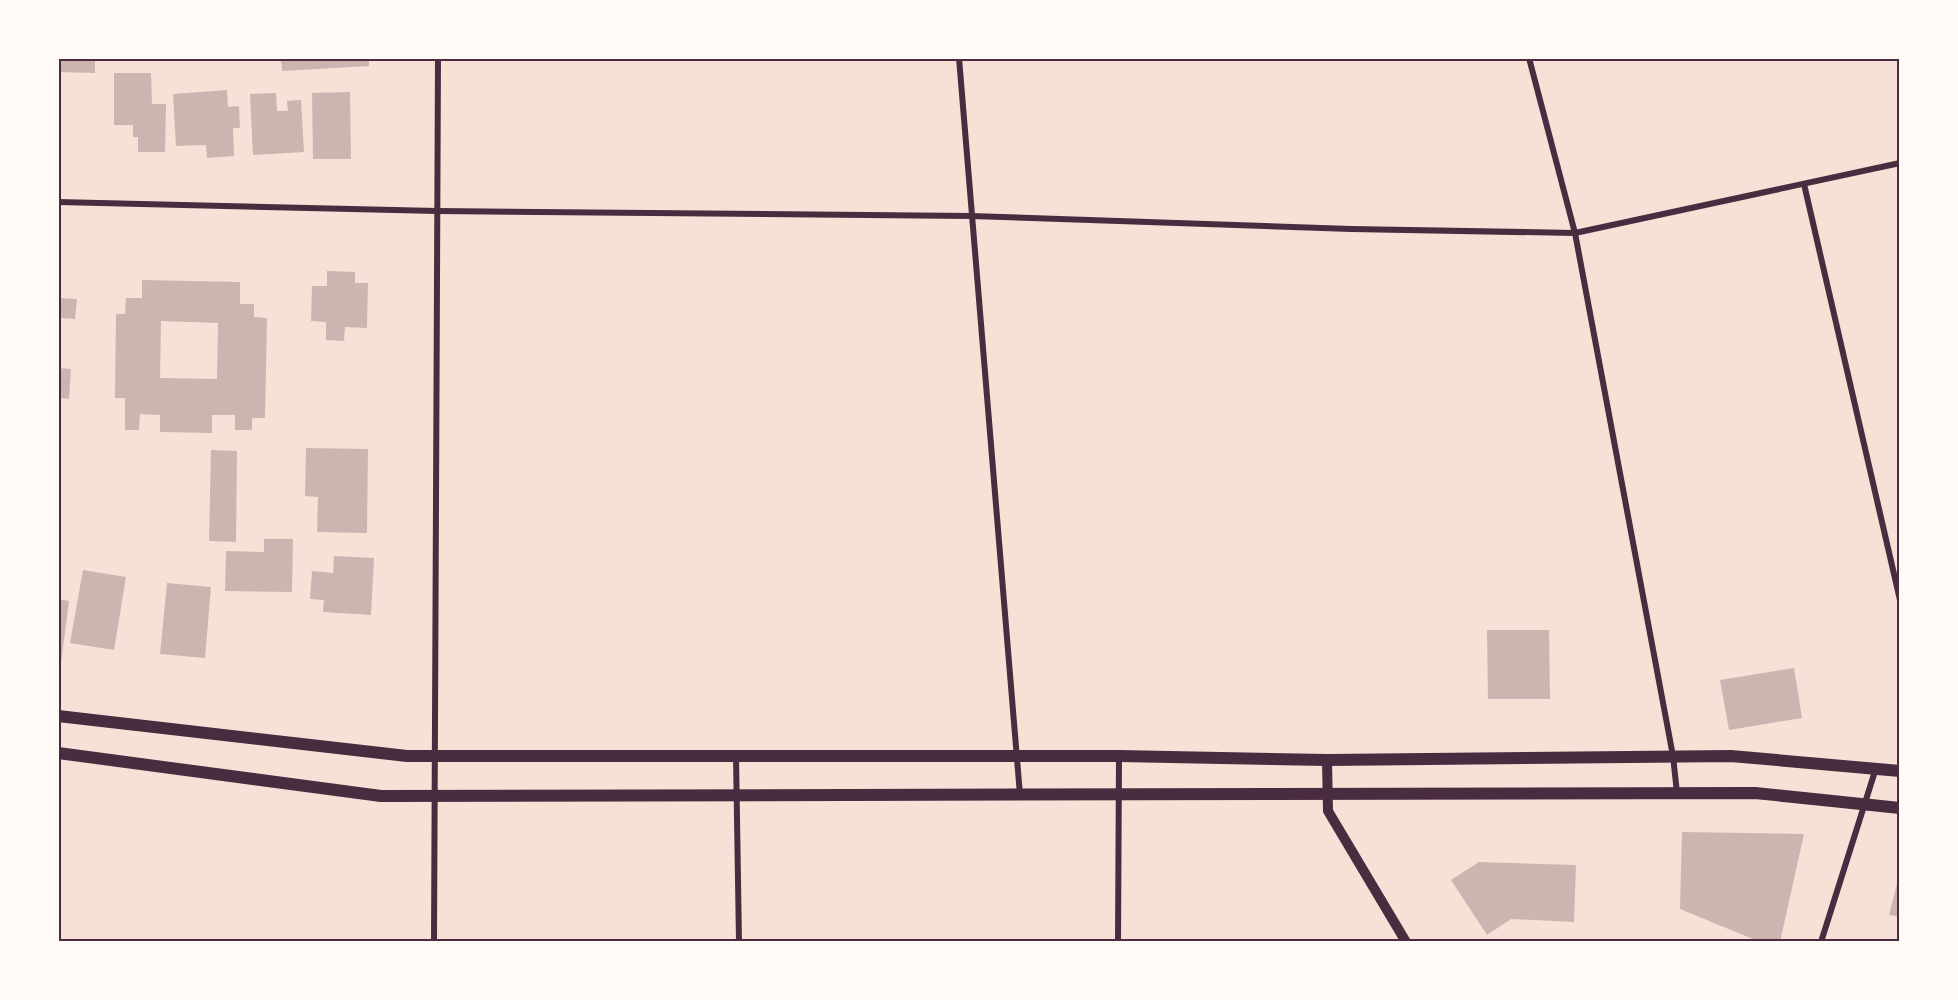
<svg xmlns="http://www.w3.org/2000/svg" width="1958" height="1000" font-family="Jost,sans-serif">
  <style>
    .building { fill: #ccb4b1; fill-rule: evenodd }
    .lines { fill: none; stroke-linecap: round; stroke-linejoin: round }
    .minor { stroke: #4a2c40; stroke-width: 6 }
    .tertiary { stroke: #4a2c40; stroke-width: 10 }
    .secondary { stroke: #4a2c40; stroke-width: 12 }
    .neatline { fill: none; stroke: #4a2c40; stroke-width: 2 }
  </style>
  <rect width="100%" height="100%" fill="#f7e1d7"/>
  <!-- building -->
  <g class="building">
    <path d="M 58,58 L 95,58 L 95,73 L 58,72 Z"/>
    <path d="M 281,58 L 369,58 L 369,66 L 282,71 Z"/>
    <path d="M 114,73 L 151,73 L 152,104 L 166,104 L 165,152 L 138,152 L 138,137 L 133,137 L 133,125 L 114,125 Z"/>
    <path d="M 227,90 L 228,107 L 239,106 L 240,128 L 233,128 L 234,156 L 207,158 L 206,145 L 176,146 L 173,94 Z"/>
    <path d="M 350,92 L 351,159 L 313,159 L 312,93 Z"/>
    <path d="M 276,93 L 277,111 L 288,111 L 287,101 L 301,100 L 304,152 L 253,155 L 250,94 Z"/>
    <path d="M 327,271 L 355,272 L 355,283 L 368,283 L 367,328 L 345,327 L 344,341 L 326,340 L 326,322 L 311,321 L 312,286 L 327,286 Z"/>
    <path d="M 142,280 L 240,282 L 240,304 L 254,304 L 254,317 L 267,318 L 265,418 L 252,418 L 252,430 L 235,430 L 235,415 L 212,415 L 212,433 L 160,432 L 160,415 L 140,414 L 139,430 L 125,430 L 125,398 L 115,398 L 116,314 L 125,314 L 126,298 L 142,298 ZM 161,321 L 218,323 L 217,379 L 160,378 Z"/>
    <path d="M 58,298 L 77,299 L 75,319 L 58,318 Z"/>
    <path d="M 58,368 L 71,369 L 69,399 L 58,398 Z"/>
    <path d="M 306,448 L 368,449 L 367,533 L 317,532 L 318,497 L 305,496 Z"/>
    <path d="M 211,450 L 237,451 L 236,542 L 209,541 Z"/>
    <path d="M 264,539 L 293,539 L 292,592 L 225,591 L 226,551 L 264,552 Z"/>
    <path d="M 334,556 L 374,558 L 371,615 L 323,612 L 324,600 L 310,599 L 312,571 L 333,573 Z"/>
    <path d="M 83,570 L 126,577 L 114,650 L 70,643 Z"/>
    <path d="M 167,583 L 211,587 L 205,658 L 160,654 Z"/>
    <path d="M 58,599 L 69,601 L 60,671 L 58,671 Z"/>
    <path d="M 1487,630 L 1549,630 L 1550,699 L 1488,699 Z"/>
    <path d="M 1794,668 L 1802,718 L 1729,730 L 1720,680 Z"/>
    <path d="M 1682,832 L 1804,834 L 1780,942 L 1760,942 L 1680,909 Z"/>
    <path d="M 1479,862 L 1576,865 L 1574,922 L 1511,919 L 1487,935 L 1451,880 Z"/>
    <path d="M 1900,872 L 1900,917 L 1889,915 Z"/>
  </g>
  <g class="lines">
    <!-- minor -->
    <g class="minor">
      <path d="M 959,58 L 1020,795"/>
      <path d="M 1529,58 L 1575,233 L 1673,756 L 1677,793"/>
      <path d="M 1898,58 L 1900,59"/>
      <path d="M 1804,184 L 1900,600"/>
      <path d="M 58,202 L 437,211 L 971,216 L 1351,229 L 1575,233 L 1900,163"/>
      <path d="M 736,756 L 739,942"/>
      <path d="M 434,942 L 438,58"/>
      <path d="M 1118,942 L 1119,756"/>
      <path d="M 1821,942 L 1876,768"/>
    </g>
    <!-- tertiary -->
    <path class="tertiary" d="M 1327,760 L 1328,811 L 1406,942"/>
    <!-- secondary -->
    <g class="secondary">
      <path d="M 58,716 L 407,756 L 1119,756 L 1327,760 L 1731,756 L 1900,771"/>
      <path d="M 58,753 L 381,796 L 1755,793 L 1900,808"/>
    </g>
  </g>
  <!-- border -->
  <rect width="1958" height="1000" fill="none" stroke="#fffaf5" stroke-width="120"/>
  <rect x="60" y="60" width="1838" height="880" class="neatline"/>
</svg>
